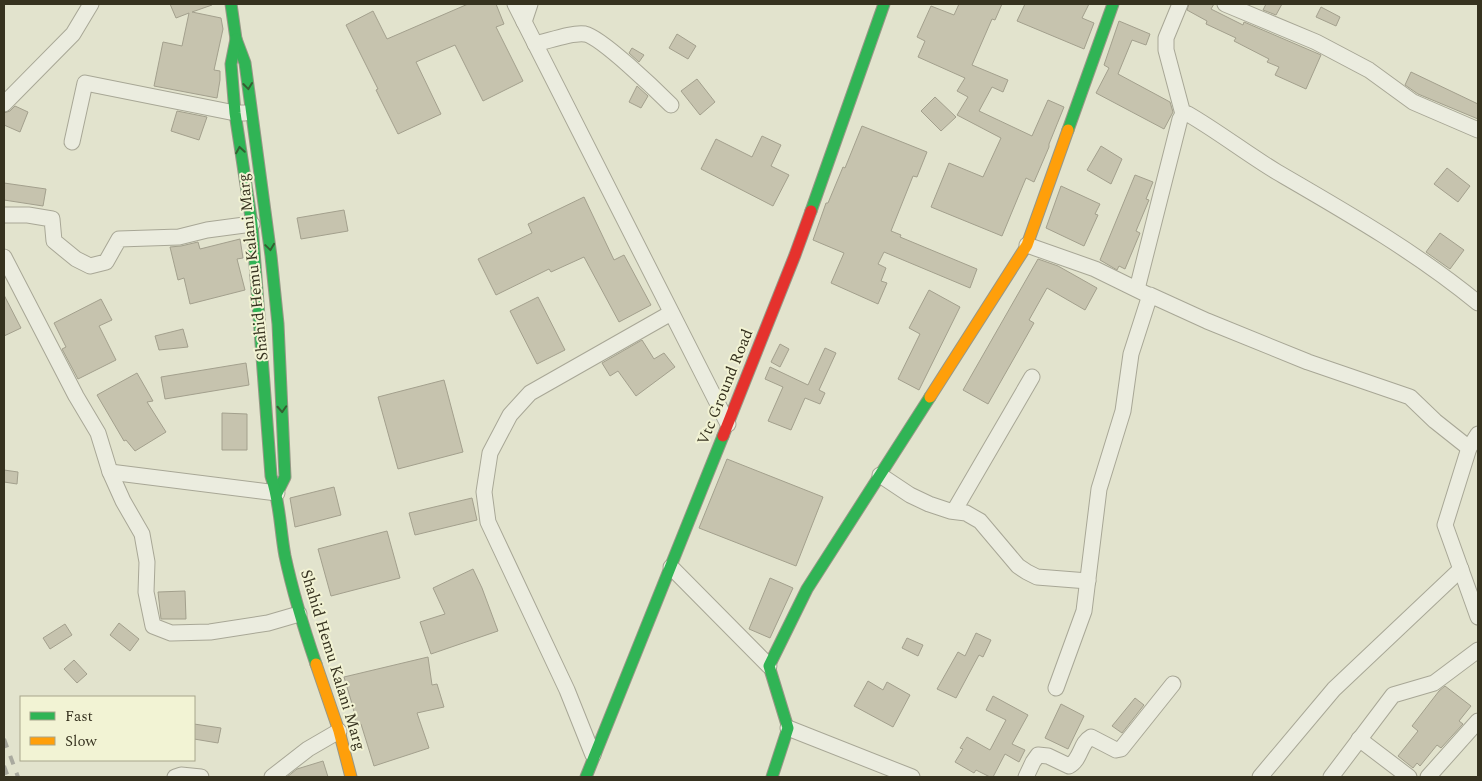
<svg xmlns="http://www.w3.org/2000/svg" width="1482" height="781" font-family="Spectral,serif">
  <style>
    .building { fill: #c6c3ae; stroke: #a3a08d }
    .lines { fill: none; stroke-linecap: round; stroke-linejoin: round }
    .street-casing { stroke: #a8a796; stroke-width: 17 }
    .fast-casing { stroke: #979786; stroke-width: 13 }
    .slow-casing { stroke: #979786; stroke-width: 13 }
    .jam-casing { stroke: #979786; stroke-width: 13 }
    .street { stroke: #ebecdf; stroke-width: 15 }
    .fast { stroke: #30b455; stroke-width: 11 }
    .slow { stroke: #ff9f0a; stroke-width: 11 }
    .jam { stroke: #e5322d; stroke-width: 11 }
    .rail { stroke: #aaaa9f; stroke-width: 4; stroke-dasharray: 9 9; stroke-linecap: butt }
    .oneway { stroke: #346032 }
    .labels { text-anchor: middle; dominant-baseline: central; stroke-width: 4; stroke-linejoin: round; paint-order: stroke }
    .street-label { font-size: 16px; fill: #36321f; stroke: #f2f3d4 }
  </style>
  <rect width="100%" height="100%" fill="#e2e3cd"/>
  <!-- building -->
  <g class="building">
    <path d="M 170,4 L 211,4 L 212,5 L 192,12 L 221,18 L 223,29 L 214,70 L 220,71 L 220,80 L 217,98 L 154,86 L 163,42 L 182,46 L 189,13 L 176,18 Z"/>
    <path d="M 468,4 L 496,4 L 504,24 L 496,27 L 523,81 L 483,101 L 455,45 L 416,62 L 441,114 L 398,134 L 376,90 L 378,89 L 346,25 L 373,11 L 387,39 Z"/>
    <path d="M 959,4 L 1002,4 L 995,20 L 992,19 L 972,65 L 1008,80 L 1003,92 L 992,87 L 979,111 L 1032,136 L 1048,100 L 1064,107 L 1049,144 L 1049,147 L 1034,182 L 1026,178 L 1002,236 L 931,207 L 949,163 L 983,177 L 1001,138 L 957,115 L 968,97 L 957,91 L 965,78 L 918,57 L 925,41 L 917,37 L 931,6 L 954,15 Z"/>
    <path d="M 1025,4 L 1089,4 L 1082,18 L 1094,23 L 1084,49 L 1017,21 Z"/>
    <path d="M 1189,4 L 1214,4 L 1211,9 L 1243,25 L 1244,22 L 1321,55 L 1306,89 L 1275,75 L 1279,67 L 1267,62 L 1269,59 L 1234,41 L 1236,38 L 1206,24 L 1207,21 L 1187,10 Z"/>
    <path d="M 1266,4 L 1282,4 L 1276,15 L 1263,10 Z"/>
    <path d="M 1321,7 L 1340,17 L 1336,26 L 1316,17 Z"/>
    <path d="M 1119,21 L 1150,34 L 1146,45 L 1132,40 L 1118,74 L 1170,102 L 1173,112 L 1164,129 L 1096,93 L 1109,68 L 1104,65 Z"/>
    <path d="M 677,34 L 696,46 L 688,59 L 669,48 Z"/>
    <path d="M 632,48 L 644,55 L 639,62 L 629,53 Z"/>
    <path d="M 1411,72 L 1478,104 L 1478,119 L 1418,94 L 1405,85 Z"/>
    <path d="M 697,79 L 715,102 L 700,115 L 681,91 Z"/>
    <path d="M 637,86 L 648,96 L 641,108 L 629,102 Z"/>
    <path d="M 935,97 L 956,117 L 941,131 L 921,111 Z"/>
    <path d="M 15,106 L 28,112 L 20,132 L 4,125 L 4,113 L 10,111 Z"/>
    <path d="M 177,111 L 207,117 L 199,140 L 171,131 Z"/>
    <path d="M 862,126 L 927,152 L 917,177 L 913,176 L 891,231 L 901,235 L 900,237 L 977,269 L 970,288 L 884,252 L 878,264 L 886,268 L 881,281 L 887,283 L 878,304 L 831,283 L 844,253 L 813,240 L 826,203 L 828,203 L 843,167 L 845,168 Z"/>
    <path d="M 762,136 L 781,145 L 771,166 L 789,175 L 773,206 L 701,169 L 716,139 L 752,157 Z"/>
    <path d="M 1101,146 L 1122,159 L 1111,184 L 1087,170 Z"/>
    <path d="M 1447,168 L 1470,186 L 1458,202 L 1434,184 Z"/>
    <path d="M 1135,175 L 1153,182 L 1146,199 L 1149,200 L 1136,231 L 1140,233 L 1125,269 L 1119,266 L 1117,270 L 1100,260 Z"/>
    <path d="M 4,183 L 46,189 L 43,206 L 4,200 Z"/>
    <path d="M 1061,186 L 1100,204 L 1095,214 L 1098,215 L 1084,246 L 1046,228 Z"/>
    <path d="M 584,197 L 614,260 L 624,255 L 651,305 L 619,322 L 584,257 L 551,272 L 549,269 L 496,295 L 478,259 L 532,233 L 528,224 Z"/>
    <path d="M 344,210 L 348,231 L 301,239 L 297,218 Z"/>
    <path d="M 1440,233 L 1464,250 L 1450,269 L 1426,252 Z"/>
    <path d="M 240,239 L 243,258 L 237,259 L 245,290 L 190,304 L 184,278 L 178,280 L 170,247 L 181,246 L 198,242 L 200,249 Z"/>
    <path d="M 1038,259 L 1058,266 L 1097,288 L 1085,310 L 1047,288 L 1029,320 L 1034,323 L 988,404 L 963,390 Z"/>
    <path d="M 929,290 L 960,307 L 919,390 L 898,379 L 920,334 L 909,328 Z"/>
    <path d="M 4,295 L 21,328 L 4,336 Z"/>
    <path d="M 538,297 L 565,350 L 537,364 L 510,311 Z"/>
    <path d="M 101,299 L 112,320 L 99,326 L 116,360 L 78,379 L 62,349 L 66,347 L 54,323 Z"/>
    <path d="M 183,329 L 188,347 L 159,350 L 155,336 Z"/>
    <path d="M 642,340 L 654,359 L 664,353 L 675,367 L 636,396 L 618,371 L 610,376 L 602,363 Z"/>
    <path d="M 780,344 L 789,349 L 780,367 L 771,362 Z"/>
    <path d="M 825,348 L 836,353 L 819,390 L 825,393 L 820,404 L 805,398 L 791,430 L 768,421 L 783,387 L 765,379 L 770,367 L 808,385 Z"/>
    <path d="M 246,363 L 249,385 L 165,399 L 161,377 Z"/>
    <path d="M 137,373 L 153,401 L 147,402 L 166,432 L 135,451 L 126,440 L 124,441 L 97,395 Z"/>
    <path d="M 444,380 L 463,452 L 398,469 L 378,397 Z"/>
    <path d="M 222,413 L 247,414 L 247,450 L 222,450 Z"/>
    <path d="M 727,459 L 823,497 L 796,566 L 699,528 Z"/>
    <path d="M 4,470 L 18,472 L 17,484 L 4,482 Z"/>
    <path d="M 334,487 L 341,515 L 295,527 L 290,498 Z"/>
    <path d="M 472,498 L 477,520 L 415,535 L 409,513 Z"/>
    <path d="M 387,531 L 400,578 L 331,596 L 318,549 Z"/>
    <path d="M 473,569 L 482,588 L 498,631 L 431,654 L 420,622 L 445,614 L 433,588 Z"/>
    <path d="M 770,578 L 793,588 L 770,638 L 749,629 Z"/>
    <path d="M 185,591 L 186,619 L 161,619 L 158,592 Z"/>
    <path d="M 119,623 L 139,639 L 130,651 L 110,635 Z"/>
    <path d="M 65,624 L 72,635 L 50,649 L 43,638 Z"/>
    <path d="M 976,633 L 991,640 L 983,657 L 979,655 L 956,698 L 937,689 L 958,652 L 965,656 Z"/>
    <path d="M 907,638 L 923,645 L 918,656 L 902,648 Z"/>
    <path d="M 428,657 L 432,685 L 437,684 L 444,707 L 417,713 L 429,748 L 374,766 L 361,724 L 356,725 L 353,707 L 344,677 Z"/>
    <path d="M 74,660 L 87,674 L 77,683 L 64,669 Z"/>
    <path d="M 868,681 L 883,690 L 887,682 L 910,695 L 893,727 L 854,706 Z"/>
    <path d="M 1445,686 L 1471,706 L 1459,721 L 1463,724 L 1441,748 L 1437,745 L 1420,766 L 1417,763 L 1413,768 L 1398,756 L 1418,731 L 1412,726 L 1439,691 Z"/>
    <path d="M 993,696 L 1028,715 L 1012,744 L 1025,750 L 1019,762 L 1005,754 L 993,777 L 990,777 L 976,770 L 974,773 L 955,762 L 963,749 L 960,748 L 967,737 L 990,750 L 1006,720 L 986,710 Z"/>
    <path d="M 1135,698 L 1144,705 L 1122,733 L 1112,726 Z"/>
    <path d="M 1061,704 L 1084,716 L 1068,749 L 1045,738 Z"/>
    <path d="M 194,724 L 221,728 L 218,743 L 194,739 Z"/>
    <path d="M 323,761 L 328,777 L 287,777 L 297,769 Z"/>
  </g>
  <g class="lines">
    <defs>
      <g id="street">
        <path d="M 515,4 L 728,424"/>
        <path d="M 1180,4 L 1166,38 L 1166,50 L 1183,114"/>
        <path d="M 1225,4 L 1316,42 L 1369,70 L 1413,102 L 1478,130"/>
        <path d="M 524,22 L 530,4"/>
        <path d="M 535,44 C 549,41 572,32 585,34 C 601,37 657,91 671,105"/>
        <path d="M 4,104 L 73,34 L 91,4"/>
        <path d="M 72,142 L 85,83 L 235,113 L 245,113"/>
        <path d="M 4,215 L 28,215 L 52,219 L 54,241 L 76,259 L 90,266 L 106,262 L 119,239 L 179,237 L 207,230 L 252,224"/>
        <path d="M 1027,245 L 1095,269 L 1146,294"/>
        <path d="M 4,257 L 76,396 L 98,433 L 110,472 L 123,501 L 142,534 L 147,562 L 146,592 L 153,626 L 171,633 L 210,632 L 268,623 L 299,614"/>
        <path d="M 1137,289 L 1180,119 L 1183,114 L 1188,114 C 1219,132 1247,154 1277,172 C 1346,212 1416,252 1478,303"/>
        <path d="M 1478,434 L 1469,448 L 1445,525 L 1478,617"/>
        <path d="M 110,472 L 277,493"/>
        <path d="M 880,475 L 910,495 L 929,504 L 950,511 L 966,513 L 980,521 L 1018,566 L 1027,572 L 1037,577 L 1088,581"/>
        <path d="M 954,511 L 1032,377"/>
        <path d="M 671,567 L 769,666"/>
        <path d="M 1056,688 L 1084,611 L 1099,489 L 1123,411 L 1131,354 L 1150,295 L 1207,321 L 1308,362 L 1410,397 L 1435,421 L 1469,448"/>
        <path d="M 788,728 L 912,777"/>
        <path d="M 1359,739 L 1409,777"/>
        <path d="M 593,755 L 567,690 L 488,522 L 484,492 L 490,453 L 510,415 L 530,393 L 671,313"/>
        <path d="M 175,777 L 181,775 L 201,777"/>
        <path d="M 272,777 L 308,749 L 339,731"/>
        <path d="M 1026,777 L 1033,762 L 1038,755 L 1048,756 L 1069,766 C 1081,760 1080,743 1091,737 L 1116,750 L 1121,749 L 1173,684"/>
        <path d="M 1260,777 L 1334,689 L 1461,569"/>
        <path d="M 1331,777 L 1393,695 L 1434,683 L 1478,650"/>
        <path d="M 1428,777 L 1478,721"/>
      </g>
      <g id="fast">
        <path d="M 231,4 L 236,39 L 245,63 L 271,256 L 278,324 L 285,477 L 277,493"/>
        <path d="M 236,39 L 231,64 L 235,113 L 252,224 L 271,476 C 280,502 280,529 285,556 C 293,593 304,629 316,664"/>
        <path d="M 1068,130 L 1113,4"/>
        <path d="M 811,211 L 884,4"/>
        <path d="M 586,777 L 723,436"/>
        <path d="M 772,777 L 788,728 L 769,666 L 807,589 L 930,397"/>
      </g>
      <g id="slow">
        <path d="M 930,397 L 1027,245 L 1068,130"/>
        <path d="M 316,664 L 339,731 L 351,777"/>
      </g>
      <path id="jam" d="M 723,436 L 795,255 L 811,211"/>
    </defs>
    <!-- street casing -->
    <use href="#street" class="street-casing"/>
    <!-- fast casing -->
    <use href="#fast" class="fast-casing"/>
    <!-- slow casing -->
    <use href="#slow" class="slow-casing"/>
    <!-- jam casing -->
    <use href="#jam" class="jam-casing"/>
    <!-- street -->
    <use href="#street" class="street"/>
    <!-- fast -->
    <use href="#fast" class="fast"/>
    <!-- slow -->
    <use href="#slow" class="slow"/>
    <!-- jam -->
    <use href="#jam" class="jam"/>
    <!-- rail -->
    <g class="rail">
      <path d="M 4,739 L 18,777"/>
      <path d="M 4,766 L 8,777"/>
    </g>
  </g>
  <!-- one-way arrows -->
  <defs><path id="oneway-chevron" d="M-2-3.5L2.5 0L-2 3.5" fill="none" stroke-width="1.6" stroke-linecap="round" stroke-linejoin="round" transform="scale(1.25)"/></defs>
  <g class="oneway">
    <use href="#oneway-chevron" transform="translate(248 86) rotate(83)"/>
    <use href="#oneway-chevron" transform="translate(240 150) rotate(-99)"/>
    <use href="#oneway-chevron" transform="translate(270 247) rotate(82)"/>
    <use href="#oneway-chevron" transform="translate(282 409) rotate(87)"/>
  </g>
  <g class="labels">
    <!-- street labels -->
    <g class="street-label">
      <text transform="translate(253 267) rotate(-96)">Shahid Hemu Kalani Marg</text>
      <text transform="translate(725 387) rotate(-68)">Vtc Ground Road</text>
      <text transform="translate(333 660) rotate(73)">Shahid Hemu Kalani Marg</text>
    </g>
  </g>
  <!-- border -->
  <rect width="1482" height="781" fill="none" stroke="#36321f" stroke-width="10"/>
  <!-- legend -->
  <rect x="20" y="696" width="175" height="65" fill="#f2f3d4" stroke="#a7a68c"/>
  <rect x="30" y="712" width="25" height="8" fill="#30b455" stroke="#a7a68c"/>
  <text x="65" y="721" font-size="15" fill="#36321f">Fast</text>
  <rect x="30" y="737" width="25" height="8" fill="#ff9f0a" stroke="#a7a68c"/>
  <text x="65" y="746" font-size="15" fill="#36321f">Slow</text>
</svg>
